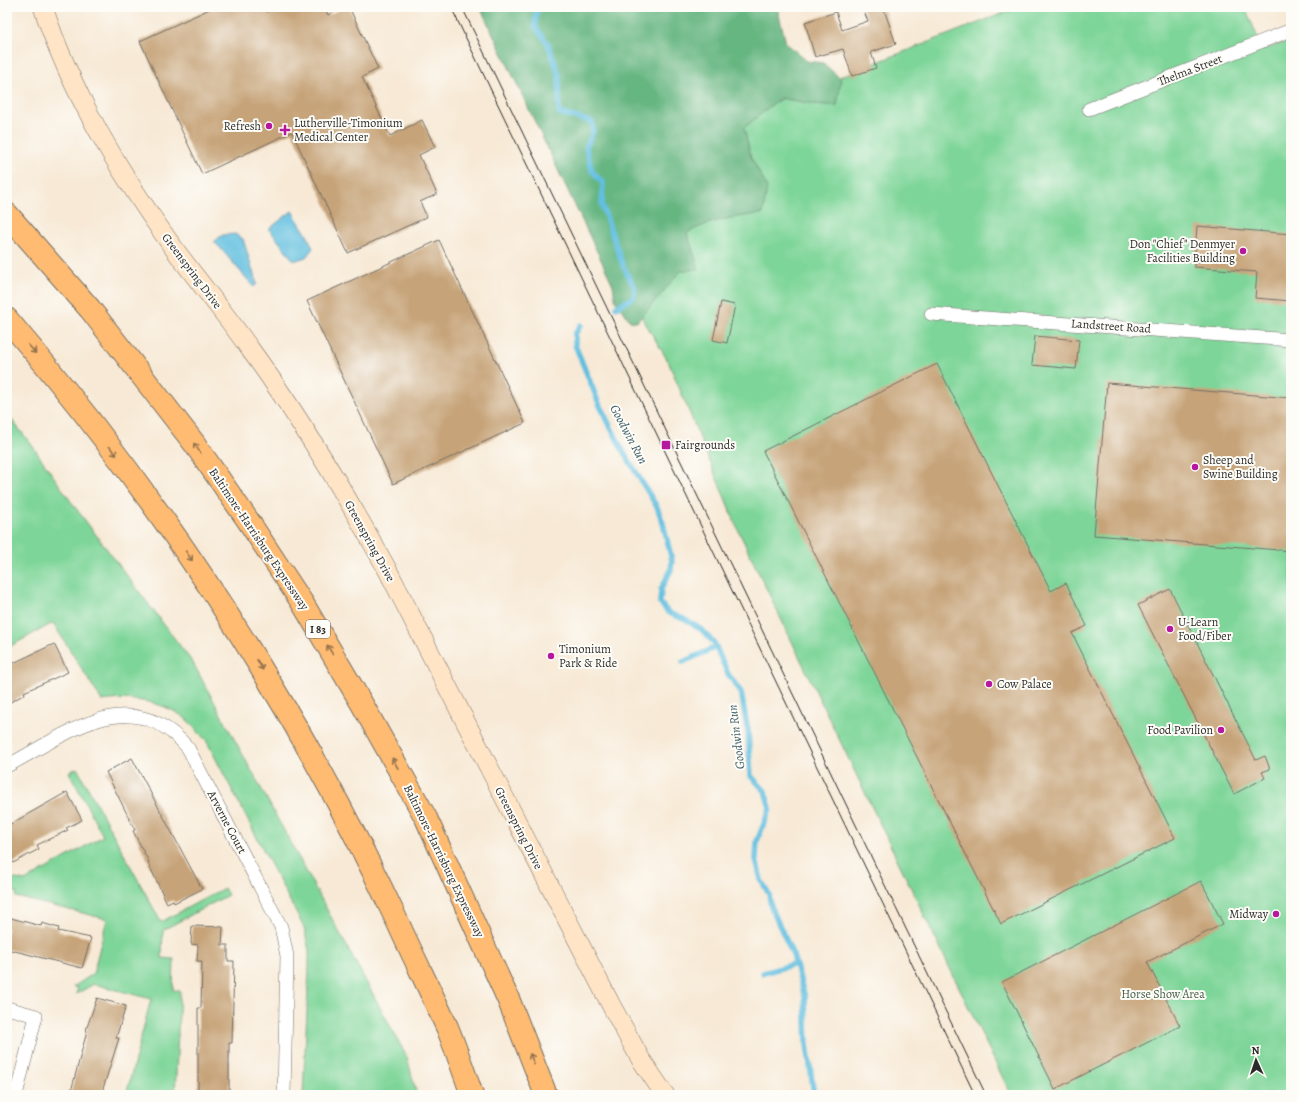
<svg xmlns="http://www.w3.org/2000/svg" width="1298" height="1102" font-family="Alegreya,serif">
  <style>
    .green { fill: #7ed599; stroke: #548062 }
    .forest { fill: #66b681; stroke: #487056 }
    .water { fill: #62bfe0; stroke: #467586 }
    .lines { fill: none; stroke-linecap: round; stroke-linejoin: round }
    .stream { stroke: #62bfe0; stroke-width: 5.5 }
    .building { fill: #c6a378 }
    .street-casing { stroke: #726e66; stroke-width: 14 }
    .secondary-casing { stroke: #726e66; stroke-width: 20 }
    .highway-casing { stroke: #726e66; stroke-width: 24 }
    .street { stroke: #fff; stroke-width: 13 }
    .secondary { stroke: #ffe4c6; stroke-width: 19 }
    .highway { stroke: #febb71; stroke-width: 22 }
    .tram { stroke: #2b2b2b; stroke-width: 1 }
    .oneway { stroke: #94734e }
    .poi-dot { fill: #b5179e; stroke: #fdfcf7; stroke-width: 1.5 }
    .labels { text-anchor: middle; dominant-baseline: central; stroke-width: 4; stroke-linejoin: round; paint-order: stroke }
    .shield { fill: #fdfcf7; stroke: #6a6a68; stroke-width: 1 }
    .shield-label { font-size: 11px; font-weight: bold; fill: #2b2b2b }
    .street-label { font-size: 12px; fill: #2b2b2b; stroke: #fdfcf7 }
    .poi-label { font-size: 12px; fill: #2b2b2b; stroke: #fdfcf7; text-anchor: start }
    .park-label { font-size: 12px; fill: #445e4c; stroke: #fdfcf7 }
    .water-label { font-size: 13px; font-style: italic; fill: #3e5f6a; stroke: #fdfcf7 }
  </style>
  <rect width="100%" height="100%" fill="#fdfcf7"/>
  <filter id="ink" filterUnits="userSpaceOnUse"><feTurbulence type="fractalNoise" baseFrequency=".025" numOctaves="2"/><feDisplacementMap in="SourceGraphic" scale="8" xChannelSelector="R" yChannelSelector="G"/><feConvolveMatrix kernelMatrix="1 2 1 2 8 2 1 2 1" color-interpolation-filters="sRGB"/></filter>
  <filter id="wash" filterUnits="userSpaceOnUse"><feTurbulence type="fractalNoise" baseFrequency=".012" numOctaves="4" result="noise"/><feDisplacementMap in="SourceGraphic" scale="16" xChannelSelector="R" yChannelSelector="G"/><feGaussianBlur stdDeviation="0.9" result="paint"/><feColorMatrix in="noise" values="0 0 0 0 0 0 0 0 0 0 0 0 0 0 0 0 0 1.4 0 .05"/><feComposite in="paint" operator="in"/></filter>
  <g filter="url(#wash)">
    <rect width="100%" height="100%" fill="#f7e9d5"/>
    <!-- green -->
    <g class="green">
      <path d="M 1019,7 L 1245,7 L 1263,50 L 1291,40 L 1291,1095 L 1011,1095 L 739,532 L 668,361 L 600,247 L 664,145 Z"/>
      <path d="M 7,414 L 31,444 L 72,503 L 193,663 L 407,1057 L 417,1095 L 303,1095 L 309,968 L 309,950 L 304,928 L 206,740 C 198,733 191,722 182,716 C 158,700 129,697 102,701 L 53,623 L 7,648 Z"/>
      <path d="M 77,768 L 161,922 L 224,888 L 228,895 L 163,930 L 162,958 L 174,959 L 173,990 L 180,991 L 175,1095 L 126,1095 L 151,999 L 94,984 L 76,994 L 78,988 L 73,987 L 93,974 L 107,919 L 16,897 L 17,893 L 7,890 L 7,877 L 25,881 L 103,836 L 69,772 Z"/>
    </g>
    <!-- forest -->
    <path class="forest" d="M 480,7 L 777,7 L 786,43 L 807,61 L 823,63 L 841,79 L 837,106 L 813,104 L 780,98 L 744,128 L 751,157 L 767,187 L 763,214 C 736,216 711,220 687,233 L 699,269 L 681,271 L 637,322 L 630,321 L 615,300 L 613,285 Z"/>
    <!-- water -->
    <g class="water">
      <path d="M 292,211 L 307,235 L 313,248 L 306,257 L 294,261 L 269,229 Z"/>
      <path d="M 235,234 L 243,239 L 257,284 L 254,287 L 214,241 L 223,235 Z"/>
    </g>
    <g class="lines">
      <!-- stream -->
      <g class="stream">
        <path d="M 537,7 L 535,26 L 548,44 L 559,75 L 559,113 L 592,122 L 593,131 L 586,148 L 592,171 L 603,183 L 602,205 L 623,266 L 635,288 L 634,297 L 616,307"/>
        <path d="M 581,325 L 575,334 L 575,345 L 600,406 L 622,449 L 657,507 L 663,523 L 672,561 L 671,570 L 661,589 L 660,603 L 669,613 L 686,620 L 702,630 L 714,643 L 728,674 L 741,692 L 748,731 L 751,776 L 765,791 L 770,808 L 757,841 L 756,859 L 761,880 L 769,894 L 771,907 L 793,955 L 805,997 L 807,1044 L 814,1095"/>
        <path d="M 683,662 L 716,647"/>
        <path d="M 763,973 L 795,964"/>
      </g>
    </g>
    <g id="blocks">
      <!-- building -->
      <g class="building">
        <path d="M 214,7 L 263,7 L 266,12 L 276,7 L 324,7 L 328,15 L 345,7 L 349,7 L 378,69 L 362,77 L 390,136 L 422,120 L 435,147 L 419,155 L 437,194 L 420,202 L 427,217 L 348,253 L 292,132 L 202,174 L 140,41 Z"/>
        <path d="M 862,7 L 883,7 L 896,44 L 871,52 L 876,68 L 852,76 L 843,49 L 815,57 L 805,22 L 836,12 L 842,30 L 868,21 Z"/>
        <path d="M 1197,226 L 1291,234 L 1291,301 L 1255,298 L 1257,272 L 1194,267 Z"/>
        <path d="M 439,240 L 525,423 L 393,484 L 307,301 Z"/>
        <path d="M 721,302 L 735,305 L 727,343 L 713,340 Z"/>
        <path d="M 1035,336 L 1079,340 L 1076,369 L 1032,365 Z"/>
        <path d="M 937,364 L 1051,591 L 1066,583 L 1087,626 L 1072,633 L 1175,838 L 1001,924 L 763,451 Z"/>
        <path d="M 1107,383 L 1291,398 L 1291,551 L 1094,535 Z"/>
        <path d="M 1170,589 L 1256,760 L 1265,756 L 1270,769 L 1262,772 L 1265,778 L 1234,794 L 1138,605 Z"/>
        <path d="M 54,644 L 68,672 L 24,692 L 25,694 L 7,704 L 7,666 Z"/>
        <path d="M 132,758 L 202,889 L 174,903 L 173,900 L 167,903 L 148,863 L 149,862 L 133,831 L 135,830 L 106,772 Z"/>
        <path d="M 67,792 L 82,820 L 66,828 L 68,830 L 37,845 L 39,849 L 13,863 L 7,851 L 7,826 Z"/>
        <path d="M 1201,881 L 1223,924 L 1147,962 L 1180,1026 L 1055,1089 L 1002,982 Z"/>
        <path d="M 7,917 L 41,926 L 42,923 L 59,928 L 58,931 L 91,938 L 82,968 L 7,949 Z"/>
        <path d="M 192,926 L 223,927 L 222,945 L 228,945 L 228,961 L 234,961 L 232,1043 L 229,1043 L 229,1091 L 198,1090 L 198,1008 L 201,1008 L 202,961 L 197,961 L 198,945 L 191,944 Z"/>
        <path d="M 97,998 L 126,1006 L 116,1038 L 119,1038 L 101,1095 L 70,1095 L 87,1031 L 86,1030 Z"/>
      </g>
    </g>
  </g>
  <g filter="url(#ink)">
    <use href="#blocks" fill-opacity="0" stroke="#726e66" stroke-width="1"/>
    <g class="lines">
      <defs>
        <g id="street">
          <path d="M 1089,109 L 1291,30"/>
          <path d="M 931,314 L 1291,340"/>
          <path d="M 7,766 C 67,734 131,681 188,748 L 281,927 L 287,956 L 284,1095"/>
          <path d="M 7,1008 L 36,1016 L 16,1095"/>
        </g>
        <path id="secondary" d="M 43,7 C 71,92 118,170 170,243 C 196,279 225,313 250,349 C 301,419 345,493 387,569 L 611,1005 L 640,1058 L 665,1095"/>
        <g id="highway">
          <path d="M 7,214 L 90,309 L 194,443 L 247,519 L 303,604 L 362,704 L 426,818 L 509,1001 L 546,1095"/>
          <path d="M 7,319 C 164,502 296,705 398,923 C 414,958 431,992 447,1027 C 456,1049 464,1072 472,1095"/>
        </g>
      </defs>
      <!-- street casing -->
      <use href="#street" class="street-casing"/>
      <!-- secondary casing -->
      <use href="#secondary" class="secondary-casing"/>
      <!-- highway casing -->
      <use href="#highway" class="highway-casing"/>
      <!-- street -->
      <use href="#street" class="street"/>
      <!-- secondary -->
      <use href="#secondary" class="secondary"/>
      <!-- highway -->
      <use href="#highway" class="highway"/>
      <!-- tram -->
      <g class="tram">
        <path d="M 451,7 L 975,1095"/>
        <path d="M 462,7 L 986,1095"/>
      </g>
    </g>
    <!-- one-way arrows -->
    <defs><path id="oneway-shaft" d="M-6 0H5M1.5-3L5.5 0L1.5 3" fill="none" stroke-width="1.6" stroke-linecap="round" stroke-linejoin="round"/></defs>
    <g class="oneway">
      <use href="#oneway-shaft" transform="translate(32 349) rotate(49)"/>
      <use href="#oneway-shaft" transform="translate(197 448) rotate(-125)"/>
      <use href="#oneway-shaft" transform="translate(113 451) rotate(52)"/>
      <use href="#oneway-shaft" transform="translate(189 556) rotate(56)"/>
      <use href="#oneway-shaft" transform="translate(330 650) rotate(-121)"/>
      <use href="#oneway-shaft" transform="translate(260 665) rotate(59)"/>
      <use href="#oneway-shaft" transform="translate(395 763) rotate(-119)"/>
      <use href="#oneway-shaft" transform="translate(532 1059) rotate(-111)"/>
    </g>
  </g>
  <!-- markers -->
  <g class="poi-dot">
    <circle cx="269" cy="126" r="4"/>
    <path d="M283 124h4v4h4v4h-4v4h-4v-4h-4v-4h4z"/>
    <circle cx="1243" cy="251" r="4"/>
    <rect x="661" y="440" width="10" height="10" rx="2"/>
    <circle cx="1195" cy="467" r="4"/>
    <circle cx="1170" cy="629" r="4"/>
    <circle cx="551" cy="656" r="4"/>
    <circle cx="989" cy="684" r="4"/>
    <circle cx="1221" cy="730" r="4"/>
    <circle cx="1276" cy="914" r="4"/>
  </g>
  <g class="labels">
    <!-- shield labels -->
    <rect class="shield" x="306" y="620" width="24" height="18" rx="3"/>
    <g class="shield-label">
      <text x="318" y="629">I 83</text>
    </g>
    <!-- street labels -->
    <g class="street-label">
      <text transform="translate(1190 70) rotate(-21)">Thelma Street</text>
      <text transform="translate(192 271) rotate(53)">Greenspring Drive</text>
      <text transform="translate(1111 326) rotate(4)">Landstreet Road</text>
      <text transform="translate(259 539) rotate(56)">Baltimore-Harrisburg Expressway</text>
      <text transform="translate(370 541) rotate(61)">Greenspring Drive</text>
      <text transform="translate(227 822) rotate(62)">Arverne Court</text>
      <text transform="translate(519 828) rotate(63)">Greenspring Drive</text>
      <text transform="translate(444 861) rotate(64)">Baltimore-Harrisburg Expressway</text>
    </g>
    <!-- poi labels -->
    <g class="poi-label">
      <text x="294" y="123">Lutherville-Timonium<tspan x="294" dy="14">Medical Center</tspan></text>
      <text x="261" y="126" text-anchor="end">Refresh</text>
      <text x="1235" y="244" text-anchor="end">Don "Chief" Denmyer<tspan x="1235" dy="14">Facilities Building</tspan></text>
      <text x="675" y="445">Fairgrounds</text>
      <text x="1203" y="460">Sheep and<tspan x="1203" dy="14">Swine Building</tspan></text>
      <text x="1178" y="622">U-Learn<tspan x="1178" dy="14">Food/Fiber</tspan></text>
      <text x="559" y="649">Timonium<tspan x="559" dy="14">Park &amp; Ride</tspan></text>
      <text x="997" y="684">Cow Palace</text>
      <text x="1213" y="730" text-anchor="end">Food Pavilion</text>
      <text x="1268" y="914" text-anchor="end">Midway</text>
    </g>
    <!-- park labels -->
    <g class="park-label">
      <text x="1163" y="994">Horse Show Area</text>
    </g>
    <!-- water labels -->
    <g class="water-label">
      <text transform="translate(629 434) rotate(62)">Goodwin Run</text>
      <text transform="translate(736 737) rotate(-97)">Goodwin Run</text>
    </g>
  </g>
  <!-- margin -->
  <rect width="1298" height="1102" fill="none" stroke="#fdfcf7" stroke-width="24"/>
  <!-- north arrow -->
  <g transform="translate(1256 1060) rotate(357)" stroke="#fdfcf7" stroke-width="3" paint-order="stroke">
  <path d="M0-3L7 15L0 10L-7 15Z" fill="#2b2b2b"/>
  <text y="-6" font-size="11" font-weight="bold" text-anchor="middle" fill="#2b2b2b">N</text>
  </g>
</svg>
